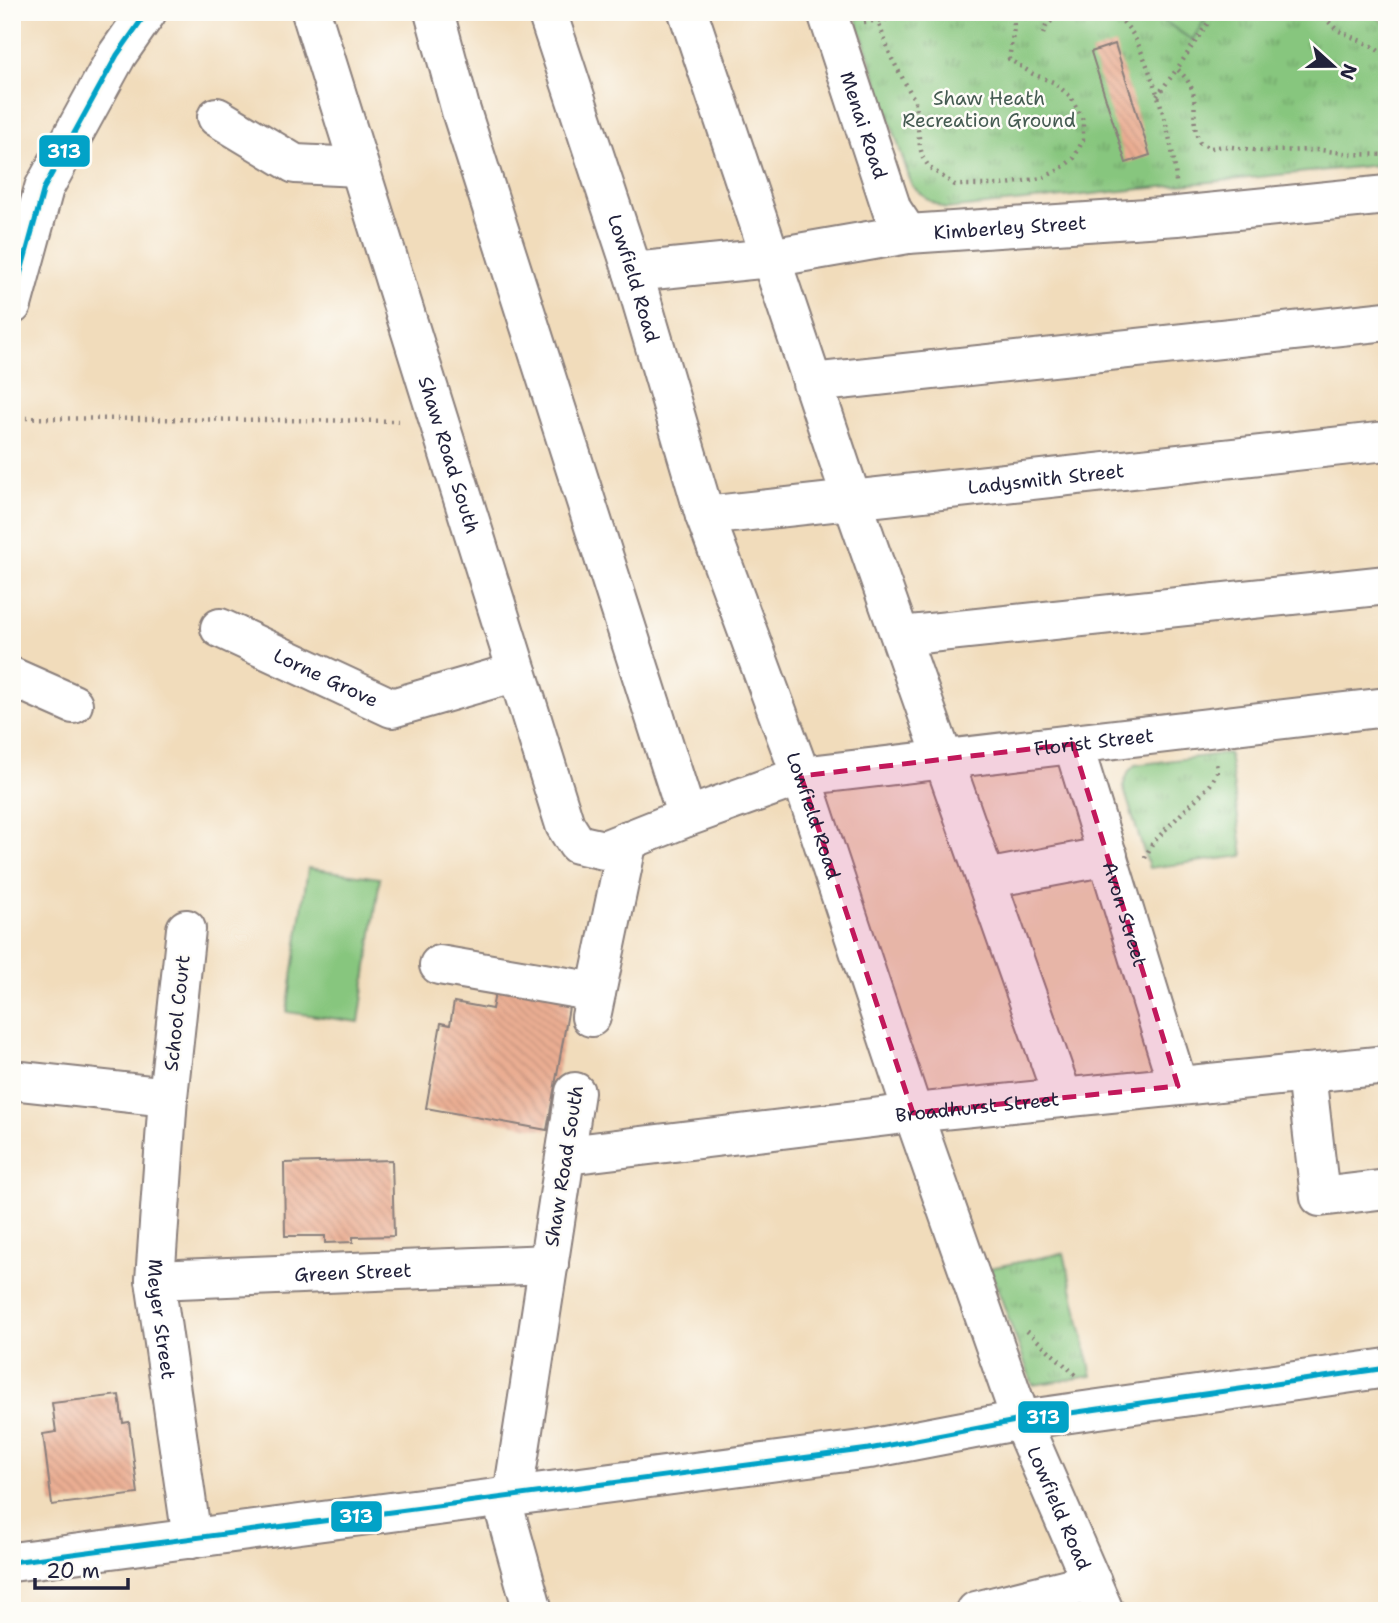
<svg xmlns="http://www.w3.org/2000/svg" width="1399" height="1623" font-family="'Shantell Sans',sans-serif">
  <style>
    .grass { fill: url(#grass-tufts); stroke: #54745c; stroke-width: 2 }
    .garden { fill: #87c67e; stroke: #54745c; stroke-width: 2 }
    .building { fill: url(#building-back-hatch) }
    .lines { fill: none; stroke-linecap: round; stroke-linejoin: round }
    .minor-casing { stroke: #8a7f7b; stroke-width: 42 }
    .major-casing { stroke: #8a7f7b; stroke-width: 42 }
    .path { stroke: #8a7f7b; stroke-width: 4.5; stroke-dasharray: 2 5; stroke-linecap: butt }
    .minor { stroke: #fff; stroke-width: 38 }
    .major { stroke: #fff; stroke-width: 38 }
    .bus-1-casing { stroke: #fdfcf7; stroke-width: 10 }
    .bus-1 { stroke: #02a2c7; stroke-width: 5 }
    .marked { fill: #c2185b; fill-opacity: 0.2; stroke: #c2185b; stroke-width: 5; stroke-dasharray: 14 9; stroke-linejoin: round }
    .labels { text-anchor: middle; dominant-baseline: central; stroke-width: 5; stroke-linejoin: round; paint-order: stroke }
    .park-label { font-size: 19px; fill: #455b52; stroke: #fdfcf7 }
    .street-label { font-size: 19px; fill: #22223b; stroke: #fdfcf7 }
    .line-badge { stroke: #fdfcf7; stroke-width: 2.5 }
    .badge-label { font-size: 19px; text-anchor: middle; font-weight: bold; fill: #fff }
  </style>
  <defs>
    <pattern id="grass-tufts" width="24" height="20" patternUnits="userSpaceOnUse" patternTransform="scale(1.75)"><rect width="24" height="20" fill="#87c67e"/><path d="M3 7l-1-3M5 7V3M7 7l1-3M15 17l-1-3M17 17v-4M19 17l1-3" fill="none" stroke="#6ea068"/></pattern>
    <pattern id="building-back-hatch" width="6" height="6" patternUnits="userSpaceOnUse" patternTransform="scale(1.75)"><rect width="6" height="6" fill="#eaad92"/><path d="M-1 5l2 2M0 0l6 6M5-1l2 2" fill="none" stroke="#c8957f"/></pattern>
  </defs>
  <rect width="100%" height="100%" fill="#fdfcf7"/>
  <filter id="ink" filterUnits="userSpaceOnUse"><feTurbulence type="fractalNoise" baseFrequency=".0143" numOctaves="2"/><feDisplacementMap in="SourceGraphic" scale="14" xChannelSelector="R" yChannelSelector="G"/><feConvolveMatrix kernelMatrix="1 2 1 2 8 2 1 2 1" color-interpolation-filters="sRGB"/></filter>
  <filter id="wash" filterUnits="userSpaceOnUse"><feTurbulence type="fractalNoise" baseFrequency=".00686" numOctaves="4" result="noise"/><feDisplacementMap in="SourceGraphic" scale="28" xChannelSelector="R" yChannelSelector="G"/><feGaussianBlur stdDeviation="1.57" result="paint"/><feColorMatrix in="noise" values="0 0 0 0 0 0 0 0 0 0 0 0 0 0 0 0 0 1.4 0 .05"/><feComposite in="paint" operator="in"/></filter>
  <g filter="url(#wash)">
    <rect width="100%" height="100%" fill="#f1dcbb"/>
    <!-- grass -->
    <g class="grass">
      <path d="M 854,12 L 1371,12 L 1387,25 L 1387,164 L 945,209 L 928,200 L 912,186 Z"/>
      <path d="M 1229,753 L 1243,856 L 1149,868 L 1123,786 L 1129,771 L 1135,765 Z"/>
      <path d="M 1064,1253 L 1092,1376 L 1033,1385 L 990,1268 Z"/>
    </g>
    <!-- garden -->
    <g class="garden">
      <path d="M 1151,12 L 1210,12 L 1192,40 Z"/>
      <path d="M 308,868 L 380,878 L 359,1022 L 287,1012 Z"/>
    </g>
    <g id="blocks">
      <!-- building -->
      <g class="building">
        <path d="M 1115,44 L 1150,155 L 1126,163 L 1091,52 Z"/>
        <path d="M 497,983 L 571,996 L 547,1130 L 426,1108 L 441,1023 L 450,1025 L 454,1002 L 492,1009 Z"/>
        <path d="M 392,1160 L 394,1236 L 353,1237 L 353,1242 L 325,1243 L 325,1236 L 285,1236 L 284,1163 Z"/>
        <path d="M 119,1395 L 123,1423 L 129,1422 L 138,1494 L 52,1505 L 43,1434 L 56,1432 L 52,1403 Z"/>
      </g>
    </g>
  </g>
  <g filter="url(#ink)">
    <use href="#blocks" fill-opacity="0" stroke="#8a7f7b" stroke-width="2"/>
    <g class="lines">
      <defs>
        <g id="minor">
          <path id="s1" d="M 311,12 L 565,825 L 577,844 L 604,850 L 687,817 L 801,776 L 1387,707"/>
          <path d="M 434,12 L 461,111 L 687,817"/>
          <path id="s2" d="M 547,12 L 633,272 L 705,516 L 801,776 L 913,1113 L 1021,1420 L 1104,1611"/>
          <path d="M 688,12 L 852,500 L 1063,1098"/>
          <path id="s3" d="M 827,12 L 892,210 L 908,234"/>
          <path d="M 217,117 L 295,164 L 359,167"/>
          <path id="s4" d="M 633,272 L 770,258 L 908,234 L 1177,216 L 1387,195"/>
          <path d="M 12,305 L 44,188 L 117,55 L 147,12"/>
          <path d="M 812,383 L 1387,321"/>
          <path id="s5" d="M 705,516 L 1387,441"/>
          <path id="s6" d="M 220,628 L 392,708 L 517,672"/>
          <path d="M 901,636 L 1387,585"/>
          <path d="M 12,677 L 73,704"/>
          <path id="s7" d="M 1073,744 L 1178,1086"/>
          <path d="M 986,879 L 1108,856"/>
          <path id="s8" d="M 186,929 L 168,1097 L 155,1280 L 192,1539"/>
          <path d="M 439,965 L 596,992"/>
          <path d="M 591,1017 L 628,840"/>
          <path d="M 1306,1073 L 1320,1197 L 1387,1189"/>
          <path d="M 12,1080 L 168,1097"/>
          <path id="s9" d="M 567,1155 L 913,1113 L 1387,1065"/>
          <path id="s10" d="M 155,1280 L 549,1264"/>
          <path d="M 513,1495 L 575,1092"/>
          <path d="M 501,1497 L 533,1611"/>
          <path d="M 976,1611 L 1092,1582"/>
        </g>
        <path id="major" d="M 12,1562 L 869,1449 L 1021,1420 L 1387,1368"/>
      </defs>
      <!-- minor casing -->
      <use href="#minor" class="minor-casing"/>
      <!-- major casing -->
      <use href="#major" class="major-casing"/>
      <!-- path -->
      <g class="path">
        <path d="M 877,12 L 877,19 L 891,57 L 915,101 L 920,147 L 923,158 L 930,168 L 955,185 L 1001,185 L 1042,178 L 1059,170 L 1074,158 L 1083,140 L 1083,120 L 1071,97 L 1053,82 L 1033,74 L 1009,59 L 1014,28 L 1013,12"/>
        <path d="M 1119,12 L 1116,14 C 1123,22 1132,31 1136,40 C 1154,77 1174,141 1176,182"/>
        <path d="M 1215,12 L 1177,69 C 1207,95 1186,114 1200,143 L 1211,148 L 1224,146 L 1261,151 L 1321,150 L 1351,154 L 1387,155"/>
        <path d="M 1319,12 L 1337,30 L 1372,46 L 1387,57"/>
        <path d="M 864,22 L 951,12"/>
        <path d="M 1043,34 L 1046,26 L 1061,12"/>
        <path d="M 1157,96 L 1177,69"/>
        <path d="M 12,418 L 403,421"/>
        <path d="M 1145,858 L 1152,844 L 1163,832 L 1210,785 L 1217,772 L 1216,761"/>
        <path d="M 1027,1331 L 1078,1377"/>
      </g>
      <!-- minor -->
      <use href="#minor" class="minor"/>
      <!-- major -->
      <use href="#major" class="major"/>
      <defs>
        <g id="bus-1">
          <path d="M 12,304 L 44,188 L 117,55 L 147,12"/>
          <path d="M 12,1562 L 869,1449 L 1021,1420 L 1387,1368"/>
        </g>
      </defs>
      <!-- bus-1 casing -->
      <use href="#bus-1" class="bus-1-casing"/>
      <!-- bus-1 -->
      <use href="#bus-1" class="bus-1"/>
    </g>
  </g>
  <!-- marked area -->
  <path class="marked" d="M 1073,744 L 1178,1086 L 913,1113 L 801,776 Z"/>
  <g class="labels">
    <!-- park labels -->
    <g class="park-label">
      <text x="989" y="98">Shaw Heath<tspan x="989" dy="22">Recreation Ground</tspan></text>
    </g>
    <!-- street labels -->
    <g class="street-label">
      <text stroke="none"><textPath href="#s3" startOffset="119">Menai Road</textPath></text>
      <text stroke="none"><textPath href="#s4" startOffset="380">Kimberley Street</textPath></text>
      <text stroke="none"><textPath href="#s2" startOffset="280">Lowfield Road</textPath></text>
      <text stroke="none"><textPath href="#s1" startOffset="464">Shaw Road South</textPath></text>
      <text stroke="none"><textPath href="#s5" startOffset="343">Ladysmith Street</textPath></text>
      <text stroke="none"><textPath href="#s6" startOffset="117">Lorne Grove</textPath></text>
      <text stroke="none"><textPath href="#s1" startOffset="1407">Florist Street</textPath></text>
      <text stroke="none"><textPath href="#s2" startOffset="847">Lowfield Road</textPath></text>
      <text stroke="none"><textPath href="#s7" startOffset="178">Avon Street</textPath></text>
      <text transform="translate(177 1013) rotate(-84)">School Court</text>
      <text stroke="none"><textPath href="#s9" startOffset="413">Broadhurst Street</textPath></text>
      <text transform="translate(564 1166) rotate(-81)">Shaw Road South</text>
      <text stroke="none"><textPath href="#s10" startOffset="198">Green Street</textPath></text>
      <text stroke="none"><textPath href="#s8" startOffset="392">Meyer Street</textPath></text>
      <text stroke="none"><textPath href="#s2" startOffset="1582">Lowfield Road</textPath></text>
    </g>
  </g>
  <g class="line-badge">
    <rect x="38" y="134" width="53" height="34" rx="7" fill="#02a2c7"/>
    <rect x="1017" y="1400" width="53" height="34" rx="7" fill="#02a2c7"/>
    <rect x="330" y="1500" width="53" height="33" rx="7" fill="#02a2c7"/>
  </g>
  <g class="badge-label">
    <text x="64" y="158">313</text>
    <text x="1043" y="1424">313</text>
    <text x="356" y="1523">313</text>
  </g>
  <!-- margin -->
  <rect width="1399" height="1623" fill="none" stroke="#fdfcf7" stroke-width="42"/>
  <!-- north arrow -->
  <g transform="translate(1333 66) rotate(111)" stroke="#fdfcf7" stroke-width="5" paint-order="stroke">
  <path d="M0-5L12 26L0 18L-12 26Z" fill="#22223b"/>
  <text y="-10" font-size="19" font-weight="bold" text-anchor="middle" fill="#22223b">N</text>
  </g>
  <!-- scale -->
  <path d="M35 1578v10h93v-10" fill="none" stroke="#22223b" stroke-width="3.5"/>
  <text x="46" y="1578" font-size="21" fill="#22223b" stroke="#fdfcf7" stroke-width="5" paint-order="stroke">20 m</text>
</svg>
